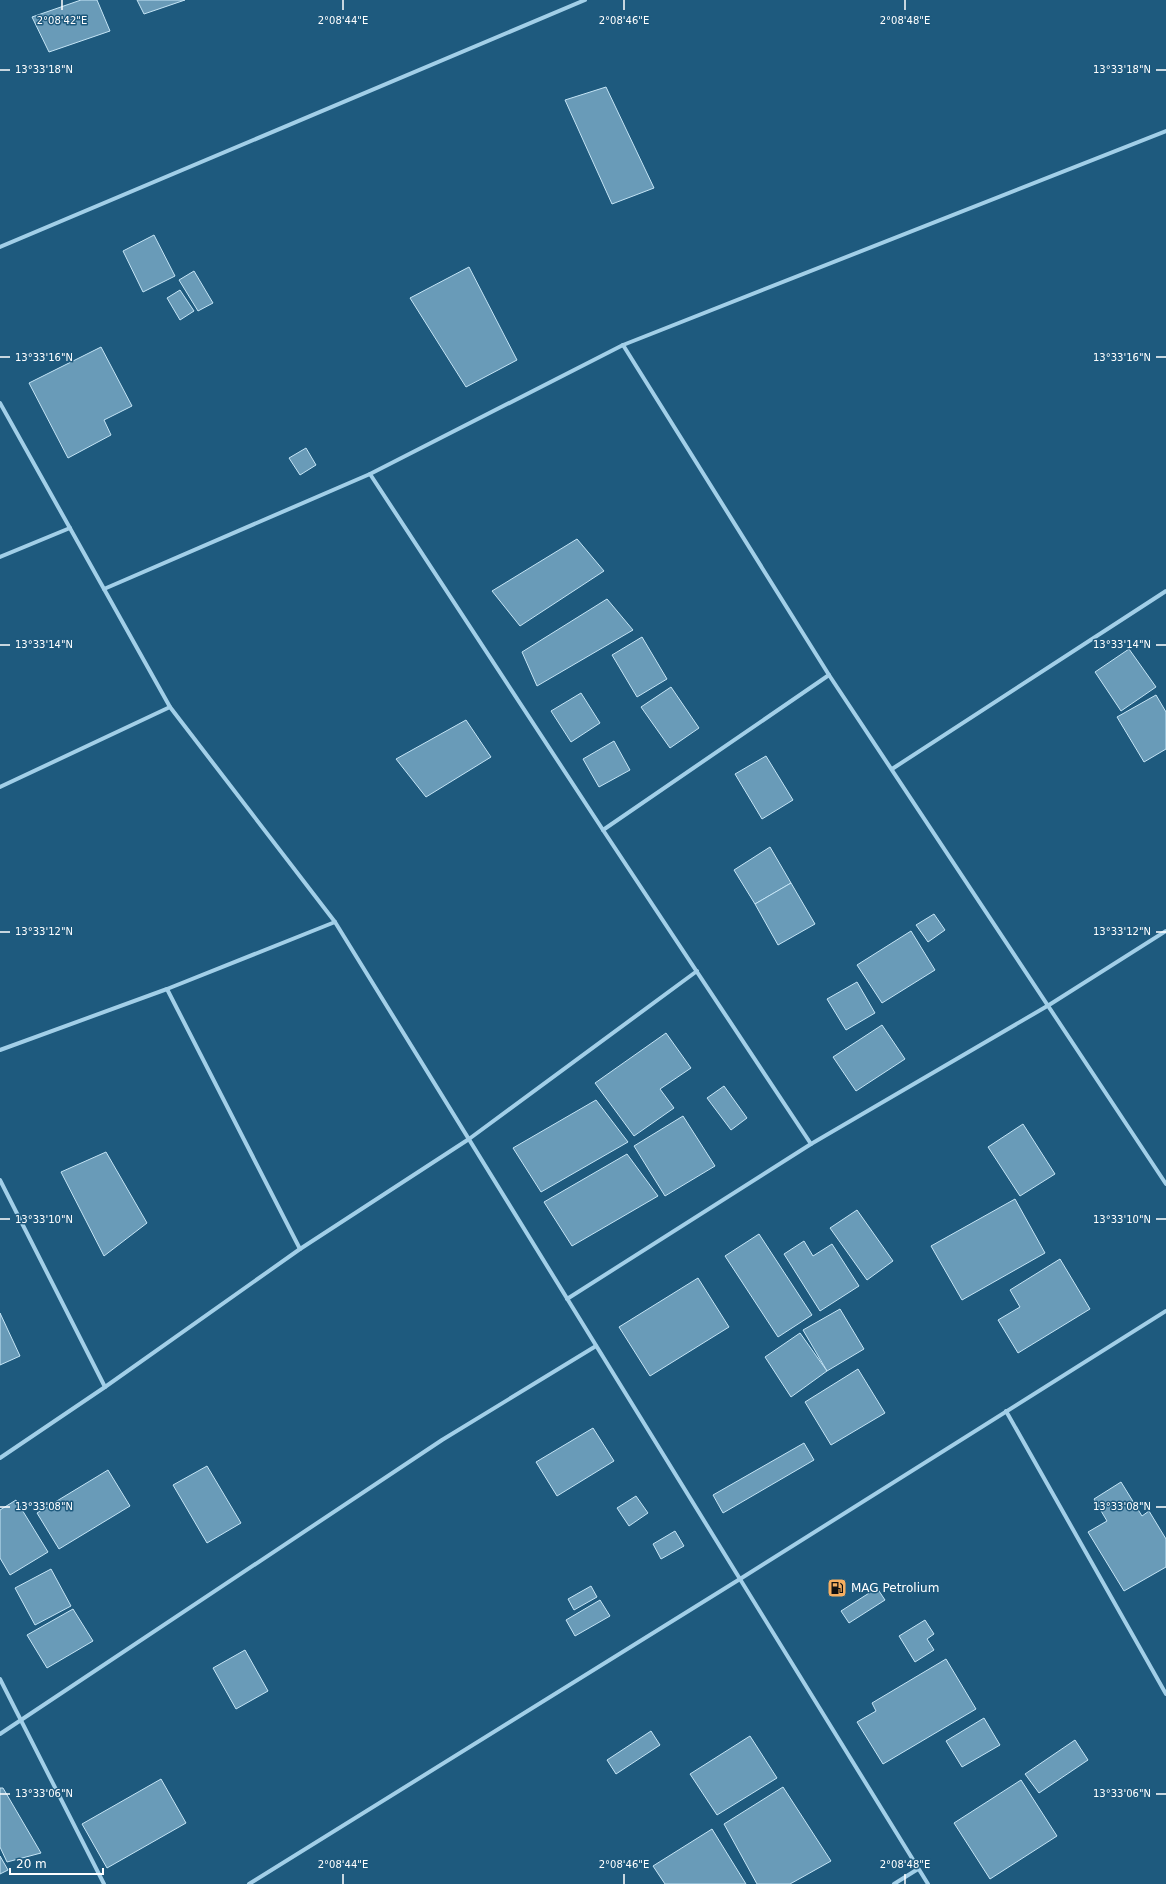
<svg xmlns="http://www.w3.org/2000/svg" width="1166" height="1884" font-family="'DejaVu Sans',sans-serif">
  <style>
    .building { fill: #699bb8; stroke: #c5e5f6 }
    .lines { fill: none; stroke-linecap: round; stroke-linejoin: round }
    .minor { stroke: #a2cfe8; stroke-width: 4 }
    .ticks { fill: none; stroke: #fff; stroke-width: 1.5 }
    .labels { text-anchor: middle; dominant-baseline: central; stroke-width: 3; stroke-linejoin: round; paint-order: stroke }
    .poi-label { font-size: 12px; fill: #fff; stroke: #1e5a7e; text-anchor: start }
    .ticks-label { font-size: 10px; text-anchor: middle; fill: #fff; stroke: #1e5a7e; stroke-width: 3; stroke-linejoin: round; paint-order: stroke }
  </style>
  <rect width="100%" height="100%" fill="#1e5a7e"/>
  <!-- building -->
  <g class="building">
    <path d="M 81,0 L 97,0 L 110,31 L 49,52 L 32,17 Z"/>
    <path d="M 137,0 L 185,0 L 144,14 Z"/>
    <path d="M 606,87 L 654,188 L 612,204 L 565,100 Z"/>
    <path d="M 154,235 L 175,276 L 143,292 L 123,251 Z"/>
    <path d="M 469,267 L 517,360 L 466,387 L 410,298 Z"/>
    <path d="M 194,271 L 213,303 L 198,311 L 179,280 Z"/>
    <path d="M 180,290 L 194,311 L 180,320 L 167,298 Z"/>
    <path d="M 101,347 L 132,406 L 104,420 L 111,435 L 68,458 L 29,383 Z"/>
    <path d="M 306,448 L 316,465 L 300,475 L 289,458 Z"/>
    <path d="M 577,539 L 604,571 L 520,626 L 492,591 Z"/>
    <path d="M 607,599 L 633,630 L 537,686 L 522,652 Z"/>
    <path d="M 642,637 L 667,679 L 637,697 L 612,655 Z"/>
    <path d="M 1129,649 L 1156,687 L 1121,711 L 1095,672 Z"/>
    <path d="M 671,687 L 699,728 L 670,748 L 641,707 Z"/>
    <path d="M 581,693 L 600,723 L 571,742 L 551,711 Z"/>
    <path d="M 1156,695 L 1166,712 L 1166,749 L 1144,762 L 1117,717 Z"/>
    <path d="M 466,720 L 491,757 L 426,797 L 396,759 Z"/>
    <path d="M 614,741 L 630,770 L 599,787 L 583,759 Z"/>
    <path d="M 766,756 L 793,800 L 762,819 L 735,774 Z"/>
    <path d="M 770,847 L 791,883 L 755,904 L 734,870 Z"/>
    <path d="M 791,883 L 815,924 L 778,945 L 755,904 Z"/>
    <path d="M 934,914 L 945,930 L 928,942 L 916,925 Z"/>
    <path d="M 911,931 L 935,970 L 882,1003 L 857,965 Z"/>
    <path d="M 857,982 L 875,1013 L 846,1030 L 827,999 Z"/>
    <path d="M 882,1025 L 905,1059 L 856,1091 L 833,1057 Z"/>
    <path d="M 666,1033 L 691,1068 L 660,1089 L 674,1108 L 634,1136 L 595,1083 Z"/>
    <path d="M 724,1086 L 747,1118 L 731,1130 L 707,1098 Z"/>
    <path d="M 596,1100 L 628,1142 L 541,1192 L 513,1148 Z"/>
    <path d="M 683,1116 L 715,1166 L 665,1196 L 634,1146 Z"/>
    <path d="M 1023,1124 L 1055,1174 L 1020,1196 L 988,1147 Z"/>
    <path d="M 106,1152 L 147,1223 L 104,1256 L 61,1172 Z"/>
    <path d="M 627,1154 L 658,1196 L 572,1246 L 544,1202 Z"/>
    <path d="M 1015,1199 L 1045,1253 L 962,1300 L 931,1246 Z"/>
    <path d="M 857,1210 L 893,1261 L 867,1280 L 830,1228 Z"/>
    <path d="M 759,1234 L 812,1315 L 778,1337 L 725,1256 Z"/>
    <path d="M 804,1241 L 813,1256 L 832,1244 L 859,1286 L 820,1311 L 784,1254 Z"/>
    <path d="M 1060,1259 L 1090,1309 L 1018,1353 L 998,1320 L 1020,1307 L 1010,1290 Z"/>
    <path d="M 698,1278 L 729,1327 L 650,1376 L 619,1327 Z"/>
    <path d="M 840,1309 L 864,1349 L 827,1371 L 803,1330 Z"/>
    <path d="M 0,1313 L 20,1356 L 0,1365 Z"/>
    <path d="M 800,1333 L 827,1371 L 791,1397 L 765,1357 Z"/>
    <path d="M 858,1369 L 885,1413 L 831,1445 L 805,1402 Z"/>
    <path d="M 593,1428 L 614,1461 L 557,1496 L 536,1462 Z"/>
    <path d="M 804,1443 L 814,1460 L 723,1513 L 713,1495 Z"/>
    <path d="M 207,1466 L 241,1523 L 207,1543 L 173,1485 Z"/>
    <path d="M 108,1470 L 130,1506 L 59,1549 L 37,1513 Z"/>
    <path d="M 1121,1482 L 1142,1516 L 1149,1511 L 1166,1539 L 1166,1567 L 1124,1591 L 1088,1532 L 1107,1521 L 1094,1499 Z"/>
    <path d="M 636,1496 L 648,1513 L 629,1526 L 617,1508 Z"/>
    <path d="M 16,1500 L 48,1552 L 10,1575 L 0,1558 L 0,1510 Z"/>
    <path d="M 675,1531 L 684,1546 L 661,1559 L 653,1544 Z"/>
    <path d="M 51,1569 L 71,1606 L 35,1625 L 15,1588 Z"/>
    <path d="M 591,1586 L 597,1597 L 574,1610 L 568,1599 Z"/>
    <path d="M 877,1588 L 885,1600 L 849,1623 L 841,1611 Z"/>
    <path d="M 600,1600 L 610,1616 L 575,1636 L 566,1620 Z"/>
    <path d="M 73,1609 L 93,1641 L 47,1668 L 27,1635 Z"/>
    <path d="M 925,1620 L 934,1634 L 927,1639 L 934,1650 L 915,1662 L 899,1636 Z"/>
    <path d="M 245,1650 L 268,1691 L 236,1709 L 213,1668 Z"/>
    <path d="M 946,1659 L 976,1709 L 883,1764 L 857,1722 L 876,1711 L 872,1703 Z"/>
    <path d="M 984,1718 L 1000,1745 L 962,1767 L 946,1741 Z"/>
    <path d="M 651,1731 L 660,1745 L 616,1774 L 607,1760 Z"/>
    <path d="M 750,1736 L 777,1778 L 717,1815 L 690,1774 Z"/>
    <path d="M 1075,1740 L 1088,1760 L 1039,1793 L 1025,1774 Z"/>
    <path d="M 161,1779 L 186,1823 L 107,1868 L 82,1824 Z"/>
    <path d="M 1021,1780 L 1057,1836 L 990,1879 L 954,1823 Z"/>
    <path d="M 783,1787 L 831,1861 L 790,1884 L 757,1884 L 724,1824 Z"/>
    <path d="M 0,1788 L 3,1788 L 41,1853 L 7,1862 L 0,1847 Z"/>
    <path d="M 712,1829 L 746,1884 L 665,1884 L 653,1866 Z"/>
    <path d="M 0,1856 L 8,1870 L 0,1874 Z"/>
  </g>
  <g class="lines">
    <!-- minor -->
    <g class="minor">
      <path d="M 0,247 L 585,0"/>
      <path d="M 623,345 L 829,675 L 1166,1184"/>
      <path d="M 0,403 L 170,707 L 335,922 L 928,1884"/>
      <path d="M 370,474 L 603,830 L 811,1144"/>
      <path d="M 0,557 L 70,528"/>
      <path d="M 104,589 L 370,474 L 623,345 L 1166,131"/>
      <path d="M 892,769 L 1166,591"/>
      <path d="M 0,787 L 170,707"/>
      <path d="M 603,830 L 829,675"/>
      <path d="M 167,989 L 300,1249"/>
      <path d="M 0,1050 L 167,989 L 335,922"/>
      <path d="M 0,1180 L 105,1387"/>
      <path d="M 567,1299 L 811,1144 L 1049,1005 L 1166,931"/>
      <path d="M 1006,1411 L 1166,1694"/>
      <path d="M 0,1458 L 105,1387 L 300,1249 L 469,1139 L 697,971"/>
      <path d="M 0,1679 L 104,1884"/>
      <path d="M 0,1734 L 442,1440 L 596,1346"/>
      <path d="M 249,1884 L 740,1579 L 1166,1311"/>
      <path d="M 894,1884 L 918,1869"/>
    </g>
  </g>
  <!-- ticks -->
  <path class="ticks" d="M 62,0 L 62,10M 343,0 L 343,10M 624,0 L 624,10M 905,0 L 905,10M 0,70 L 10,70M 1156,70 L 1166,70M 0,357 L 10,357M 1156,357 L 1166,357M 0,645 L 10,645M 1156,645 L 1166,645M 0,932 L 10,932M 1156,932 L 1166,932M 0,1219 L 10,1219M 1156,1219 L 1166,1219M 0,1507 L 10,1507M 1156,1507 L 1166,1507M 0,1794 L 10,1794M 1156,1794 L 1166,1794M 343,1874 L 343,1884M 624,1874 L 624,1884M 905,1874 L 905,1884"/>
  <!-- icons -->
  <defs>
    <symbol id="fuel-square" viewBox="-11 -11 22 22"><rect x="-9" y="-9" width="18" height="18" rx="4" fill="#f6af61" stroke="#1e5a7e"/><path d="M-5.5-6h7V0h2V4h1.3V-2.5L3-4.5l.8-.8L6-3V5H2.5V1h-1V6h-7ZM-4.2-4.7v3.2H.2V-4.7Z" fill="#111"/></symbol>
  </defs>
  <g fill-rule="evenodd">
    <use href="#fuel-square" x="826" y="1577" width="22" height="22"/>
  </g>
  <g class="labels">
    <!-- poi labels -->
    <g class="poi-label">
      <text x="851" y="1588">MAG Petrolium</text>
    </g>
  </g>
  <g class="ticks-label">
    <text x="62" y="24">2°08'42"E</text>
    <text x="343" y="24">2°08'44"E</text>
    <text x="624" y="24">2°08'46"E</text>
    <text x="905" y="24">2°08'48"E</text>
    <text x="44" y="73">13°33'18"N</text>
    <text x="1122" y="73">13°33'18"N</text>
    <text x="44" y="361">13°33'16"N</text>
    <text x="1122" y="361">13°33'16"N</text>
    <text x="44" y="648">13°33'14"N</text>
    <text x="1122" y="648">13°33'14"N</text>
    <text x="44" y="935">13°33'12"N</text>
    <text x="1122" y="935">13°33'12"N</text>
    <text x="44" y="1223">13°33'10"N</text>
    <text x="1122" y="1223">13°33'10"N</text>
    <text x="44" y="1510">13°33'08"N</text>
    <text x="1122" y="1510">13°33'08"N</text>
    <text x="44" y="1797">13°33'06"N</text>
    <text x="1122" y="1797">13°33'06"N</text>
    <text x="343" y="1868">2°08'44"E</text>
    <text x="624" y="1868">2°08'46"E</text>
    <text x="905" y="1868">2°08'48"E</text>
  </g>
  <!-- scale -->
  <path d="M10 1868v6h93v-6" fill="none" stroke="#ffffff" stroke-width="2"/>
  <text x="16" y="1868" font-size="12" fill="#ffffff" stroke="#1e5a7e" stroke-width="3" paint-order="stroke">20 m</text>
</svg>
